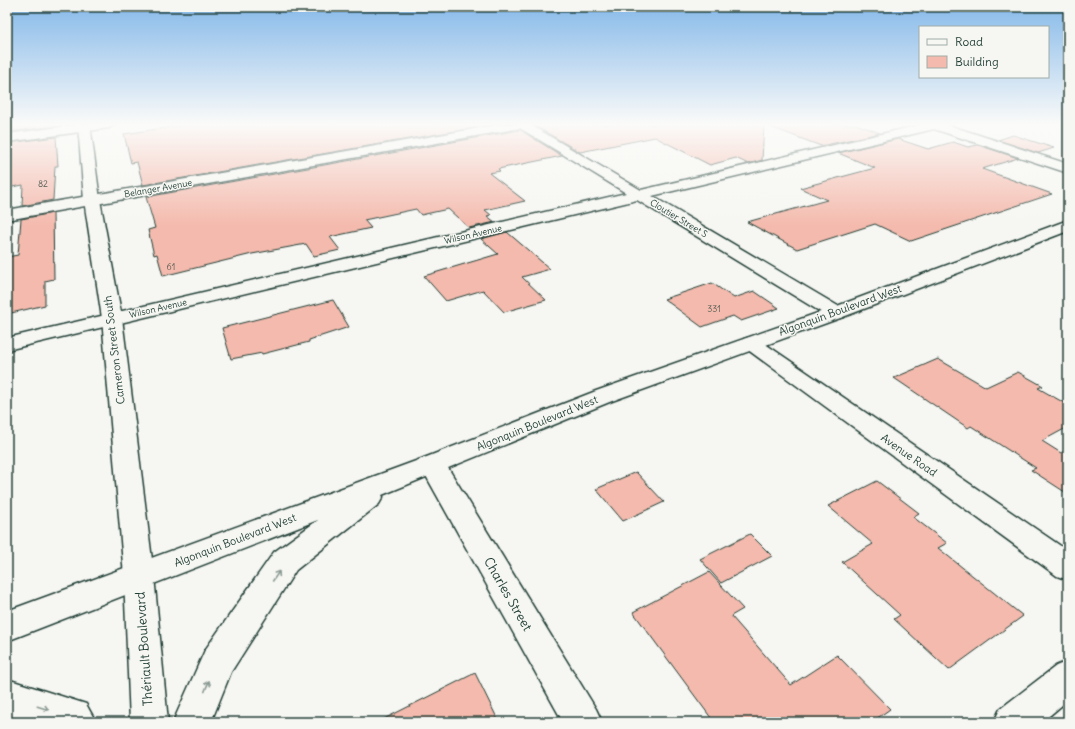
<svg xmlns="http://www.w3.org/2000/svg" width="1075" height="729" font-family="Delius,sans-serif">
  <style>
    .building { fill: #f4baad; stroke: #1f3d34 }
    .lines { fill: none; stroke-linecap: round; stroke-linejoin: round }
    .street-casing { stroke: #1f3d34; stroke-width: 3 }
    .secondary-casing { stroke: #1f3d34; stroke-width: 3 }
    .primary-casing { stroke: #1f3d34; stroke-width: 3 }
    .street { fill: #f6f6f2; fill-rule: evenodd }
    .secondary { fill: #f6f6f2; fill-rule: evenodd }
    .primary { fill: #f6f6f2; fill-rule: evenodd }
    .oneway { stroke: #8a9a93 }
    .labels { text-anchor: middle; dominant-baseline: central; stroke-width: 3; stroke-linejoin: round; paint-order: stroke }
    .number-label { font-size: 9px; fill: #545c52 }
    .far-street-label { font-size: 9px; fill: #1f3d34; stroke: #f6f6f2 }
    .street-label { font-size: 11px; fill: #1f3d34; stroke: #f6f6f2 }
    .near-street-label { font-size: 13px; fill: #1f3d34; stroke: #f6f6f2 }
  </style>
  <rect width="100%" height="100%" fill="#f6f6f2"/>
  <filter id="ink" filterUnits="userSpaceOnUse"><feTurbulence type="fractalNoise" baseFrequency=".025" numOctaves="2"/><feDisplacementMap in="SourceGraphic" scale="8" xChannelSelector="R" yChannelSelector="G"/><feConvolveMatrix kernelMatrix="1 2 1 2 8 2 1 2 1" color-interpolation-filters="sRGB"/></filter>
  <g filter="url(#ink)">
    <!-- building -->
    <g class="building">
      <path d="M 7,124 L 55,124 L 55,126 L 7,132 Z"/>
      <path d="M 191,124 L 495,124 L 143,185 L 137,162 L 131,163 L 124,134 Z"/>
      <path d="M 532,124 L 764,124 L 762,160 L 748,164 L 736,158 L 710,165 L 655,137 L 580,152 Z"/>
      <path d="M 768,124 L 856,124 L 880,133 L 821,146 L 768,126 Z"/>
      <path d="M 520,130 L 562,156 L 498,169 L 500,171 L 489,173 L 525,201 L 485,210 L 491,215 L 487,216 L 495,222 L 469,228 L 448,209 L 421,215 L 416,209 L 364,220 L 371,228 L 330,237 L 340,250 L 314,256 L 306,244 L 252,254 L 163,276 L 157,254 L 154,255 L 148,230 L 155,228 L 146,197 Z"/>
      <path d="M 1013,135 L 1054,148 L 1038,153 L 998,140 Z"/>
      <path d="M 56,137 L 58,166 L 55,166 L 53,200 L 22,206 L 23,185 L 7,188 L 7,143 Z"/>
      <path d="M 898,139 L 928,149 L 953,142 L 968,147 L 978,145 L 1018,158 L 982,169 L 1052,194 L 911,241 L 875,224 L 797,249 L 747,222 L 827,200 L 800,188 L 875,168 L 838,153 Z"/>
      <path d="M 53,213 L 54,279 L 45,281 L 45,305 L 7,314 L 7,257 L 18,255 L 21,219 Z"/>
      <path d="M 507,232 L 550,269 L 522,277 L 546,300 L 504,312 L 483,290 L 446,301 L 424,276 L 498,254 L 481,239 Z"/>
      <path d="M 712,283 L 734,298 L 754,291 L 779,308 L 741,321 L 733,316 L 702,327 L 664,299 Z"/>
      <path d="M 333,300 L 349,327 L 309,340 L 309,342 L 262,354 L 262,353 L 231,359 L 222,328 Z"/>
      <path d="M 938,359 L 986,387 L 1018,372 L 1043,386 L 1038,388 L 1068,405 L 1068,427 L 1042,441 L 1061,453 L 1068,449 L 1068,494 L 1031,470 L 1036,468 L 971,426 L 968,428 L 894,378 Z"/>
      <path d="M 636,472 L 664,502 L 623,521 L 596,489 Z"/>
      <path d="M 877,481 L 919,513 L 913,517 L 947,543 L 938,548 L 1023,616 L 949,670 L 894,619 L 900,615 L 842,562 L 873,544 L 828,506 Z"/>
      <path d="M 750,534 L 772,556 L 721,583 L 700,559 Z"/>
      <path d="M 709,572 L 743,609 L 731,616 L 791,685 L 837,655 L 890,709 L 872,722 L 714,722 L 633,612 Z"/>
      <path d="M 475,673 L 499,722 L 378,722 Z"/>
    </g>
    <g class="lines">
      <defs>
        <g id="street">
          <path d="M 83,124 L 115,124 L 109,128 L 7,142 L 7,134 Z"/>
          <path d="M 503,124 L 529,124 L 641,190 L 924,124 L 945,124 L 1068,164 L 1068,173 L 934,129 L 652,196 L 843,309 L 846,313 L 843,317 L 836,319 L 829,317 L 637,200 L 7,350 L 7,338 L 626,193 L 520,128 L 7,220 L 7,210 Z"/>
          <path d="M 751,337 L 758,339 L 1068,551 L 1068,580 L 1057,576 L 744,347 L 740,343 L 744,339 Z"/>
          <path d="M 433,456 L 442,458 L 596,709 L 602,722 L 563,722 L 420,465 L 424,458 Z"/>
          <path d="M 1068,661 L 1068,700 L 1042,722 L 994,722 L 1000,709 L 1056,666 Z"/>
        </g>
        <path id="secondary" d="M 78,124 L 90,124 L 100,200 L 122,318 L 154,576 L 168,722 L 130,722 L 124,576 L 102,318 L 84,200 Z"/>
        <g id="primary">
          <path d="M 1068,220 L 1068,231 L 843,317 L 612,401 L 382,495 L 383,497 L 379,504 L 296,570 L 231,672 L 211,722 L 173,722 L 205,650 L 274,552 L 318,520 L 7,641 L 7,611 L 424,458 L 596,391 L 829,309 Z"/>
          <path d="M 7,679 L 86,704 L 96,722 L 30,722 L 7,715 Z"/>
        </g>
      </defs>
      <!-- street casing -->
      <use href="#street" class="street-casing"/>
      <!-- secondary casing -->
      <use href="#secondary" class="secondary-casing"/>
      <!-- primary casing -->
      <use href="#primary" class="primary-casing"/>
      <!-- street -->
      <use href="#street" class="street"/>
      <!-- secondary -->
      <use href="#secondary" class="secondary"/>
      <!-- primary -->
      <use href="#primary" class="primary"/>
    </g>
    <!-- one-way arrows -->
    <defs><path id="oneway-shaft" d="M-6 0H5M1.5-3L5.5 0L1.5 3" fill="none" stroke-width="1.6" stroke-linecap="round" stroke-linejoin="round"/></defs>
    <g class="oneway">
      <use href="#oneway-shaft" transform="translate(276 576) rotate(-56)"/>
      <use href="#oneway-shaft" transform="translate(207 686) rotate(-68)"/>
      <use href="#oneway-shaft" transform="translate(43 708) rotate(17)"/>
    </g>
  </g>
  <!-- sky -->
  <linearGradient id="sky" x2="0" y2="1"><stop stop-color="#84b8e9"/><stop offset="0.55" stop-color="#fbfbf9"/><stop offset="1" stop-color="#fbfbf9" stop-opacity="0"/></linearGradient>
  <rect width="1075" height="226" fill="url(#sky)"/>
  <g class="labels">
    <!-- number labels -->
    <g class="number-label">
      <text x="43" y="183">82</text>
      <text x="171" y="266">61</text>
      <text x="714" y="308">331</text>
    </g>
    <!-- far-street labels -->
    <g class="far-street-label">
      <text transform="translate(158 188) rotate(-10)">Belanger Avenue</text>
      <text transform="translate(679 218) rotate(31)">Cloutier Street S</text>
      <text transform="translate(473 234) rotate(-13)">Wilson Avenue</text>
      <text transform="translate(158 308) rotate(-13)">Wilson Avenue</text>
    </g>
    <!-- street labels -->
    <g class="street-label">
      <text transform="translate(840 310) rotate(-20)">Algonquin Boulevard West</text>
      <text transform="translate(114 350) rotate(-97)">Cameron Street South</text>
      <text transform="translate(537 423) rotate(-22)">Algonquin Boulevard West</text>
      <text transform="translate(909 455) rotate(35)">Avenue Road</text>
      <text transform="translate(235 540) rotate(-21)">Algonquin Boulevard West</text>
    </g>
    <!-- near-street labels -->
    <g class="near-street-label">
      <text transform="translate(508 594) rotate(60)">Charles Street</text>
      <text transform="translate(144 649) rotate(-94)">Thériault Boulevard</text>
    </g>
  </g>
  <!-- margin -->
  <rect width="1075" height="729" fill="none" stroke="#f6f6f2" stroke-width="24"/>
  <rect x="12" y="12" width="1051" height="705" fill="none" stroke="#1f3d34" stroke-width="1.5" filter="url(#ink)"/>
  <!-- legend -->
  <rect x="919" y="26" width="130" height="52" fill="#f6f6f2" stroke="#a0aca6"/>
  <rect x="927" y="39" width="20" height="6" fill="#f6f6f2" stroke="#a0aca6"/>
  <text x="955" y="46" font-size="12" fill="#1f3d34">Road</text>
  <rect x="927" y="56" width="20" height="12" fill="#f4baad" stroke="#a0aca6"/>
  <text x="955" y="66" font-size="12" fill="#1f3d34">Building</text>
</svg>
